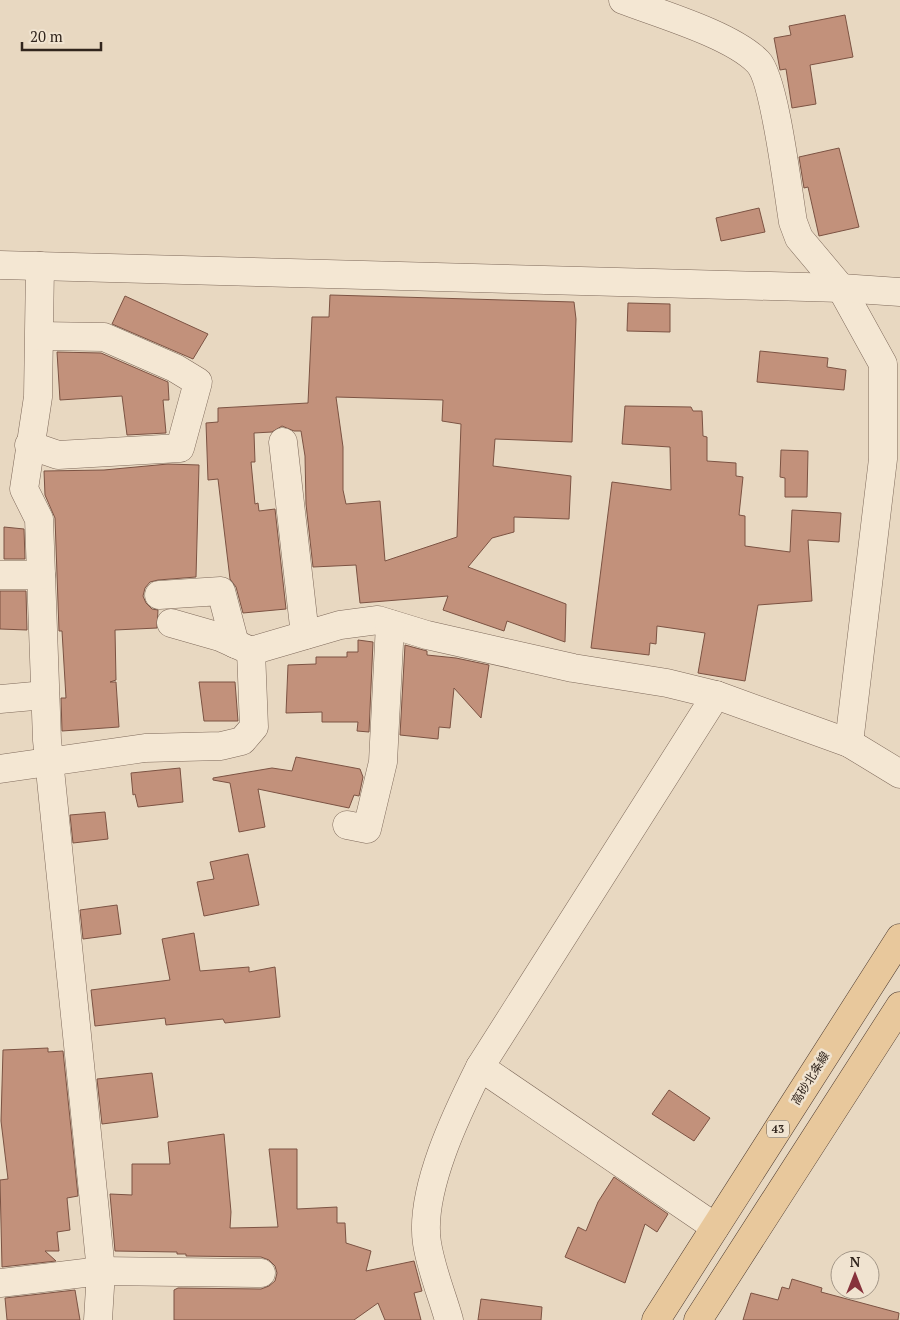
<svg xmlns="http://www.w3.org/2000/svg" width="900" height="1320" font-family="'PT Serif','Noto Sans JP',serif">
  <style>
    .building { fill: #c2917b; stroke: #7c5343; fill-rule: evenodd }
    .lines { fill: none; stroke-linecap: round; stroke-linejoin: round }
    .minor-casing { stroke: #7f6a5b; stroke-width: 29 }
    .major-casing { stroke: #4d3a2f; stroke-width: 29 }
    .minor { stroke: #f4e7d3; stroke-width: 28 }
    .major { stroke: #e8c89c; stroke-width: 28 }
    .labels { text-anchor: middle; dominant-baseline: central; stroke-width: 5; stroke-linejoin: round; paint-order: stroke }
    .shield { fill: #f0e3d0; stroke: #6a5e53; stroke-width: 1 }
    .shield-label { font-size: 11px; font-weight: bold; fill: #31251d }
    .street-label { font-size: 12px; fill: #31251d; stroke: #f0e3d0 }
  </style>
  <rect width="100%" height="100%" fill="#e8d8c1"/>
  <!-- building -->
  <g class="building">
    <path d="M 845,15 L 853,57 L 810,65 L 816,104 L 792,108 L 786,69 L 780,70 L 774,38 L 791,35 L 789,26 Z"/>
    <path d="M 839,148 L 859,227 L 819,236 L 808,187 L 804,188 L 799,157 Z"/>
    <path d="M 759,208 L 765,232 L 721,241 L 716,218 Z"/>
    <path d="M 330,295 L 574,302 L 576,319 L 572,442 L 495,439 L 493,466 L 571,476 L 569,519 L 514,517 L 514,532 L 492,538 L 468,567 L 566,604 L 565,642 L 507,621 L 504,631 L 443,610 L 448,596 L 360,603 L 356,565 L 313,567 L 306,504 L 305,456 L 301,431 L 294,431 L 282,426 L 272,432 L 254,433 L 255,462 L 251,462 L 255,504 L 258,503 L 259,511 L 275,509 L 286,609 L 243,613 L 236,587 L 230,579 L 218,479 L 208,480 L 206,423 L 218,422 L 218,408 L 308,403 L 312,317 L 329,317 ZM 336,397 L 443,400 L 442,421 L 461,424 L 457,537 L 385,561 L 380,501 L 346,504 L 343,490 L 343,447 Z"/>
    <path d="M 125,296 L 208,334 L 193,359 L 112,324 Z"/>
    <path d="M 628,303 L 670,304 L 670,332 L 627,331 Z"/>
    <path d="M 760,351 L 828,358 L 827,367 L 846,370 L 844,390 L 757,382 Z"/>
    <path d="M 57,352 L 101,353 L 168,382 L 169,400 L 163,400 L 166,433 L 127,435 L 122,396 L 60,400 Z"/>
    <path d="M 625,406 L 691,407 L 693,411 L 702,411 L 703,436 L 707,437 L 707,461 L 736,463 L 736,476 L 743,477 L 739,515 L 745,516 L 745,546 L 790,552 L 792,510 L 841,513 L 839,542 L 808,540 L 812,601 L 758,605 L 745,681 L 698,673 L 705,633 L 657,626 L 656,644 L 650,643 L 649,655 L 591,648 L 612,482 L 671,490 L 670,447 L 622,444 Z"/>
    <path d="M 781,450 L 808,451 L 807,497 L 785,497 L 785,478 L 780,477 Z"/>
    <path d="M 168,464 L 199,465 L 196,577 L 158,580 L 150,582 L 145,588 L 143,596 L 146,603 L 152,609 L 158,610 L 157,628 L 115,630 L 116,680 L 110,682 L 116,682 L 119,727 L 62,731 L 61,698 L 66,698 L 62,631 L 59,631 L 55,518 L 45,495 L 44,471 L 104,470 Z"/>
    <path d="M 4,527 L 24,529 L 25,559 L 4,559 Z"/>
    <path d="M 0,591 L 26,591 L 27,630 L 0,629 Z"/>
    <path d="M 358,640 L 373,642 L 369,732 L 357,731 L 358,722 L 322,722 L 322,712 L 286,713 L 288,665 L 316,664 L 316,657 L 347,657 L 347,652 L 358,652 Z"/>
    <path d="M 405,645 L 427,651 L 427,655 L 456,658 L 489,665 L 481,718 L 454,688 L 450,728 L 439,727 L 438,739 L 400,735 Z"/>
    <path d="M 199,682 L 235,682 L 238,721 L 204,721 Z"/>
    <path d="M 296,757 L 360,769 L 363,777 L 359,796 L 354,795 L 349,808 L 258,789 L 265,827 L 239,832 L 230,783 L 213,780 L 213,778 L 272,768 L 292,771 Z"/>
    <path d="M 180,768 L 183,802 L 138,807 L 135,794 L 133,795 L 131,773 Z"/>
    <path d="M 105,812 L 108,839 L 73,843 L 70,815 Z"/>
    <path d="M 248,854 L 259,905 L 204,916 L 197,882 L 214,879 L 210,862 Z"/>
    <path d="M 117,905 L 121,934 L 83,939 L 80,910 Z"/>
    <path d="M 194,933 L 200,971 L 249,967 L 249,972 L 275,967 L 280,1017 L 225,1023 L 223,1019 L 166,1025 L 165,1018 L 95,1026 L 91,990 L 170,980 L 162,939 Z"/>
    <path d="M 48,1048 L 48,1052 L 63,1051 L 78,1196 L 67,1198 L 70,1230 L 57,1232 L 59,1251 L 45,1251 L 56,1261 L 2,1267 L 0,1180 L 8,1179 L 1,1121 L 3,1050 Z"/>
    <path d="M 152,1073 L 158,1117 L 102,1124 L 97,1079 Z"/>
    <path d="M 669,1090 L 710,1118 L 694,1141 L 652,1114 Z"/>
    <path d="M 224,1134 L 231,1212 L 230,1228 L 278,1227 L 269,1149 L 297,1149 L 297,1209 L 337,1207 L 337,1223 L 345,1223 L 346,1243 L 371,1251 L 366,1271 L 414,1261 L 422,1291 L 414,1293 L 421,1320 L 385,1320 L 378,1303 L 354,1320 L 174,1320 L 174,1290 L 178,1288 L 261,1289 L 269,1286 L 275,1281 L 277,1273 L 275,1266 L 269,1260 L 261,1257 L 186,1256 L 186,1254 L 177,1254 L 177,1252 L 115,1251 L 110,1194 L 132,1195 L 132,1164 L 170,1164 L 168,1142 Z"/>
    <path d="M 614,1177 L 668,1214 L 657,1232 L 645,1224 L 625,1283 L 565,1257 L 578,1227 L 586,1231 L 598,1202 Z"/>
    <path d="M 792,1279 L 822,1288 L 821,1292 L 899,1313 L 898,1320 L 743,1320 L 751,1293 L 778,1300 L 782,1287 L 789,1289 Z"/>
    <path d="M 75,1290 L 80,1320 L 7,1320 L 5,1298 Z"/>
    <path d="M 481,1299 L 542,1307 L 541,1320 L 478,1320 Z"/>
  </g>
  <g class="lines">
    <defs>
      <g id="minor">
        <path d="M 623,0 C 660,14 732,35 758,62 C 775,79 788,193 793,222 L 799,238 L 841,288 L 883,364 L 883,459 L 849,743"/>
        <path d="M 0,265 L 841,288 L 900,292"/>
        <path d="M 40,266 L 38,397 L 24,489 L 39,519 L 47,740 L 101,1271 L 98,1320"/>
        <path d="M 283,442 L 305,635"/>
        <path d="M 29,445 L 58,455 L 180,448 L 198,382 L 175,368 L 104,337 L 40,336"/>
        <path d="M 0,575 L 41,575"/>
        <path d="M 159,595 L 221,591 L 235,644"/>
        <path d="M 171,623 L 220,637 L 251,651 L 340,625 L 378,620 L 427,635 L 573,668 L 667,683 L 716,695 L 849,743 L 900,774"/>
        <path d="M 0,699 L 45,695"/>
        <path d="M 0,769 L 145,748 L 221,746 L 242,741 L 254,727 L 251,651"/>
        <path d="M 347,825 L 367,829 L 383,762 L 390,624"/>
        <path d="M 480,1067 L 716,695"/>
        <path d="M 0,1283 L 101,1271 L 261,1273"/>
        <path d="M 449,1320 C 442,1295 431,1269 427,1243 C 419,1191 457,1113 480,1067 L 715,1227"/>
      </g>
      <g id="major">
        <path d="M 656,1320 L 900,938"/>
        <path d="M 698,1320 L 900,1006"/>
      </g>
    </defs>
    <!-- minor casing -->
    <use href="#minor" class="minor-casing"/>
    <!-- major casing -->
    <use href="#major" class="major-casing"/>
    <!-- minor -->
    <use href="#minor" class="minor"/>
    <!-- major -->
    <use href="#major" class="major"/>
  </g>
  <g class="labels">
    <!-- shield labels -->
    <rect class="shield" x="767" y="1120.5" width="22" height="17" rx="4"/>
    <g class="shield-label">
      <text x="778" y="1129">43</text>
    </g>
    <!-- street labels -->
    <g class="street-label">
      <text transform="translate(810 1078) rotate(-58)">高砂北条線</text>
    </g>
  </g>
  <!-- north arrow -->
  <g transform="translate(855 1275)"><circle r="24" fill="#f0e3d0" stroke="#a49788"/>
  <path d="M0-4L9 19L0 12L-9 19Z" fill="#87323c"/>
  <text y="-8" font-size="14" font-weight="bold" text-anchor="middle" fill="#31251d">N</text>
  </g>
  <!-- scale -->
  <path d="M22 42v8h79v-8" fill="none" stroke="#31251d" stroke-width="2.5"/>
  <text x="30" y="42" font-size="15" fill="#31251d" stroke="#f0e3d0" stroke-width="4" paint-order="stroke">20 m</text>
</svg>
